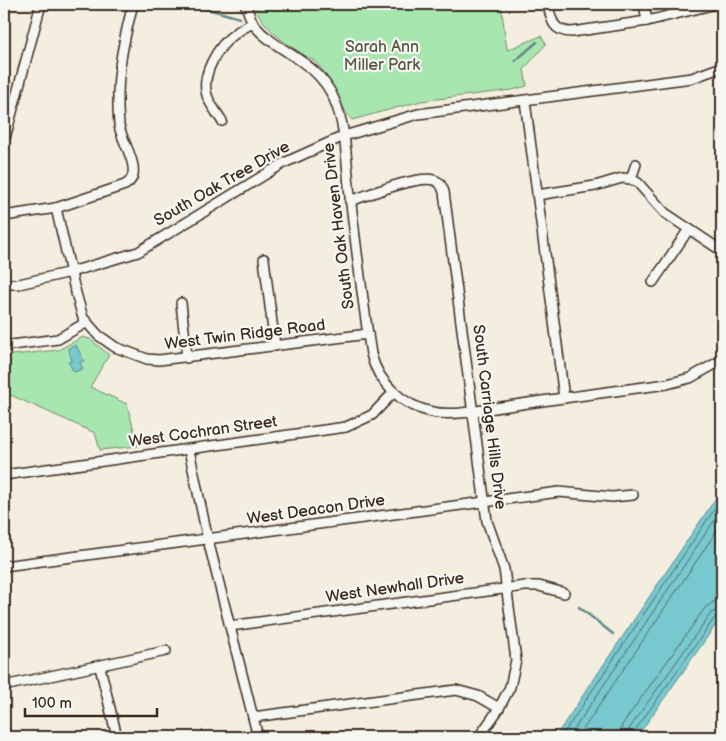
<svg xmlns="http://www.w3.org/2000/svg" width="726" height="741" font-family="'Balsamiq Sans',sans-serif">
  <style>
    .green { fill: #a7e7af; stroke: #718866 }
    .water { fill: #77c8cf; stroke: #5f8988 }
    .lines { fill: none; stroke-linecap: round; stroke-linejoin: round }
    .shore { stroke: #536965; stroke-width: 1 }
    .stream { stroke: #5f8988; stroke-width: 2.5 }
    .minor-casing { stroke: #3b2a1e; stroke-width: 12 }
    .minor { stroke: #f6f6f2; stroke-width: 9 }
    .labels { text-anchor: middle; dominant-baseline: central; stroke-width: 4.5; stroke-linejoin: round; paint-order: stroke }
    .park-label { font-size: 16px; fill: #565942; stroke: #f6f6f2 }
    .street-label { font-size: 16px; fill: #3b2a1e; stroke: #f6f6f2 }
  </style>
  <rect width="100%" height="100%" fill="#f4eee1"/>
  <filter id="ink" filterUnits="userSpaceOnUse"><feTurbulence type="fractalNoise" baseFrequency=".02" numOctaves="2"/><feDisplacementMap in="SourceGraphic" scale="10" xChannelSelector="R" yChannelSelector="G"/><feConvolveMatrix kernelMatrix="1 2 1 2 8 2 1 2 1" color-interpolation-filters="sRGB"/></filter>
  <g filter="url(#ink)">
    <!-- green -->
    <g class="green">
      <path d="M 253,4 L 501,4 L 507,50 L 541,36 L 546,44 L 524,69 L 527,86 L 512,90 L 421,101 L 352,120 C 343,113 332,80 320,67 C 316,61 308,57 301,53 C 278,38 265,29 253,4 Z"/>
      <path d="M 83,337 L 90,339 L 109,355 L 90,387 L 127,404 L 138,446 L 100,450 L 95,433 L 4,392 L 4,356 L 58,350 Z"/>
    </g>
    <!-- water -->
    <g class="water">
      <path d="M 76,345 L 84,361 L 80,362 L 83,369 L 74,372 L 68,362 L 72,361 L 68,348 Z"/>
      <path d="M 722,489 L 722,616 L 637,737 L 555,737 Z"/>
    </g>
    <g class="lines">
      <!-- shore -->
      <g class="shore">
        <path d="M 561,737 L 722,498"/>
        <path d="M 569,737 L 722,509"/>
        <path d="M 578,737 L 722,523"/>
        <path d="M 619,737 L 622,725 L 705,608 L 713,602 L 722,600"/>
        <path d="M 627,737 L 629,729 L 711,613 L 722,608"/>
        <path d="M 633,737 L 634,732 L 716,616 L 722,614"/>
      </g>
      <!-- stream -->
      <g class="stream">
        <path d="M 190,4 L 240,18"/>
        <path d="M 515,61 L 537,42"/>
        <path d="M 579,607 L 613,634"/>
      </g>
      <defs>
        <g id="minor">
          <path d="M 245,4 C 248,10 250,19 254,25 C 278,54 317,59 334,99 C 348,131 346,169 351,204 C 357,254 363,304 371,354 C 378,383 403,406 432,412 C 455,417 484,409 508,406 C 561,398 614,391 667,384 L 690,378 L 722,360"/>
          <path d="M 548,4 C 551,20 553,32 572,32 L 647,21 L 716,4"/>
          <path d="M 644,4 L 647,21"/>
          <path d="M 525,101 L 564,398"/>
          <path d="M 222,121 C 218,114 211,106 208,98 C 199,77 218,45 236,33 C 241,29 247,26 253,23"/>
          <path d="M 4,142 L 41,4"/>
          <path d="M 631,179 L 636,164"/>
          <path d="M 537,195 L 595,186 L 622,178 L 631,179 L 638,183 L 665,213 L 722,251"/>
          <path d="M 350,201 C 368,195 417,175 434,180 C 440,182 442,186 444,192 L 487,521 L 504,569 L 516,660 L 510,687 L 498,710 L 479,737"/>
          <path d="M 56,208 L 74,286 L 83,318 L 98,335 L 115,347 L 147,359 L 159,360 L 368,334"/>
          <path d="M 4,216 L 56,208 L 125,185 C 146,173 121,142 119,125 C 115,80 122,47 133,4"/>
          <path d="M 264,259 L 275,346"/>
          <path d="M 653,282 L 689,229"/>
          <path d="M 4,284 L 19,284 L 71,272 L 138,252 L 284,163 L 344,136 L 418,114 L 692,78 L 722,67"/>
          <path d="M 181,303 L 187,358"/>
          <path d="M 4,346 L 58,339 L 87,322"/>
          <path d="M 189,450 L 208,540 L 258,737"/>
          <path d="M 4,475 L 346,427 L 372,415 L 394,392"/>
          <path d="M 4,566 L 559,492 L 612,497 L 633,495"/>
          <path d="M 230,626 L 525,586 L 539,586 L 564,593"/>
          <path d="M 100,667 L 117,737"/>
          <path d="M 4,686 L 166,651"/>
          <path d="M 253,717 L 456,690 L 478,696 L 499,708"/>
          <path d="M 4,731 L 5,737"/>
        </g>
      </defs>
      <!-- minor casing -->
      <use href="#minor" class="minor-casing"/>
      <!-- minor -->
      <use href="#minor" class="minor"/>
    </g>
  </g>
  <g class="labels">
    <!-- park labels -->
    <g class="park-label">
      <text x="382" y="47">Sarah Ann<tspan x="382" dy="18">Miller Park</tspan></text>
    </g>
    <!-- street labels -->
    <g class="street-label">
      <text transform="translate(222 184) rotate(-30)">South Oak Tree Drive</text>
      <text transform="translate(339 226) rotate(-97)">South Oak Haven Drive</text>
      <text transform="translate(245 335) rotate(-7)">West Twin Ridge Road</text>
      <text transform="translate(489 417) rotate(83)">South Carriage Hills Drive</text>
      <text transform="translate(203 432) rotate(-8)">West Cochran Street</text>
      <text transform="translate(316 510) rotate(-8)">West Deacon Drive</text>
      <text transform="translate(395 588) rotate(-8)">West Newhall Drive</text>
    </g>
  </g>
  <!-- margin -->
  <rect width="726" height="741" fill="none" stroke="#f6f6f2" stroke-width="20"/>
  <rect x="10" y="10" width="706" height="721" fill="none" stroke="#3b2a1e" stroke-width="2" filter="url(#ink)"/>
  <!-- scale -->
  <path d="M25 708v8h132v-8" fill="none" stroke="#3b2a1e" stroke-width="2.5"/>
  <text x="32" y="708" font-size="15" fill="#3b2a1e" stroke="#f6f6f2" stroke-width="4" paint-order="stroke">100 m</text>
</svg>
